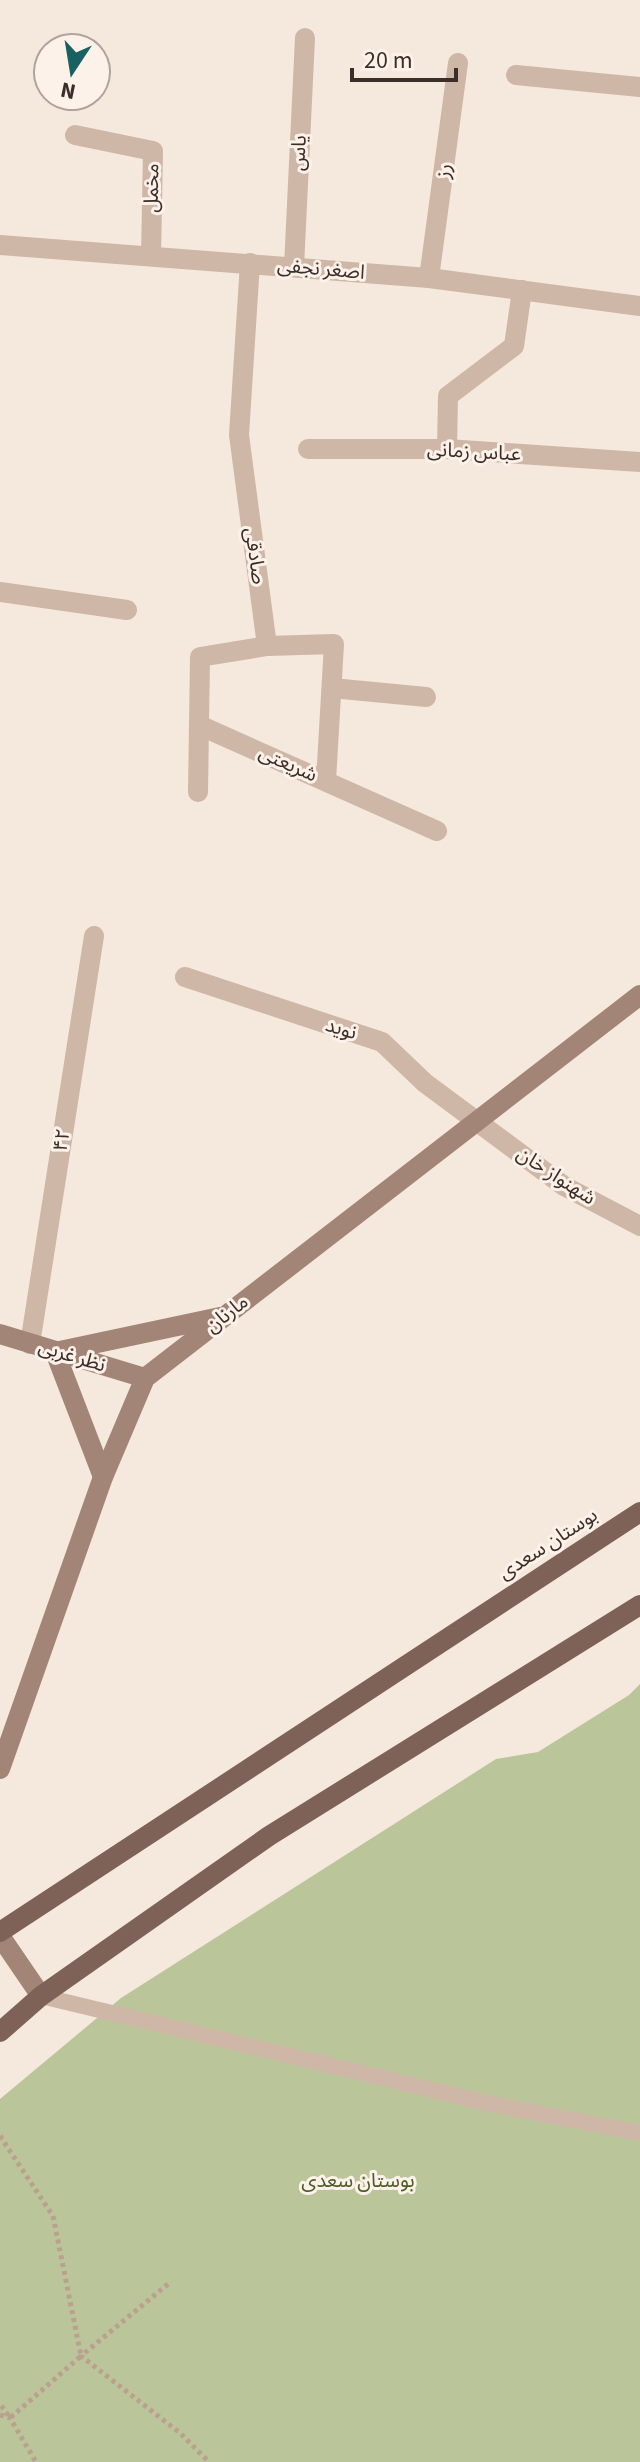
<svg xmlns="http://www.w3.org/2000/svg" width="640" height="2462" font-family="'Source Sans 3','Noto Sans Arabic',sans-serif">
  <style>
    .green { fill: #bac69a }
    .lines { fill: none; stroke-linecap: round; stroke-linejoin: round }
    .path { stroke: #bba090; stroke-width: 5; stroke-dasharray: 4 4; stroke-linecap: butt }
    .service { stroke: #cfb7a7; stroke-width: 16 }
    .minor { stroke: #cfb7a7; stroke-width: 20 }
    .secondary { stroke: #a38577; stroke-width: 20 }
    .primary { stroke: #7e6257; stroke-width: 20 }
    .labels { text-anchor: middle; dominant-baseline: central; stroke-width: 6; stroke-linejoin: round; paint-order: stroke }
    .street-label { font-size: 20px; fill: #3b2d28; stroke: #fcf2ea }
    .park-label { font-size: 20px; fill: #4c5c29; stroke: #fcf2ea }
  </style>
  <rect width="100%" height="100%" fill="#f5e8dc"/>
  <!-- green -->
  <path class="green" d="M 640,1684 L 640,2462 L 0,2462 L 0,2099 L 121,1998 L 496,1759 L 538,1752 L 629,1695 Z"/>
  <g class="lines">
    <!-- path -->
    <g class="path">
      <path d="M 0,2136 L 53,2216 L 81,2356 L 10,2418 L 0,2404"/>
      <path d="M 168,2284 L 81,2356 L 180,2433 L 209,2462"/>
      <path d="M 0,2415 L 10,2418 L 36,2462"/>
    </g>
    <!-- service -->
    <path class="service" d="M 41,1996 L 491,2104 L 640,2133"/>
    <!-- minor -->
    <g class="minor">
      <path d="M 516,75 L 640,87"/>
      <path d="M 75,135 L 153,151 L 151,256"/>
      <path d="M 0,245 L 429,278 L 640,306"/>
      <path d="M 250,263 L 239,435 L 267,646 L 334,644 L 326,781"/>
      <path d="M 294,267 L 305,38"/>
      <path d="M 429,278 L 458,63"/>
      <path d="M 308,449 L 447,449 L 640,462"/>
      <path d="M 447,449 L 448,396 L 514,346 L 522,290"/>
      <path d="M 0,592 L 127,610"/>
      <path d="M 332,688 L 426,697"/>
      <path d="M 201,726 L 437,831"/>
      <path d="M 198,792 L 200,657 L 267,646"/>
      <path d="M 185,977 L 382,1042 L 425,1083 L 564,1186 L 640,1226"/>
      <path d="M 30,1344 L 94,936"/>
    </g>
    <!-- secondary -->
    <g class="secondary">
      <path d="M 0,1334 L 145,1378"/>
      <path d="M 55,1352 L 220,1317"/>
      <path d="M 55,1352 L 103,1477"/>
      <path d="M 0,1769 L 103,1477 L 145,1378 L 640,995"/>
      <path d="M 0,1936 L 41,1996"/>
    </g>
    <!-- primary -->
    <g class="primary">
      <path d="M 0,1932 L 640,1512"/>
      <path d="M 0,2032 L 41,1996 L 269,1836 L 640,1605"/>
    </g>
  </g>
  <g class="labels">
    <!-- street labels -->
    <g class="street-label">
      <text transform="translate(299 153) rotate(-87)">یاس</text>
      <text transform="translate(444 171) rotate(-82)">رز</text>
      <text transform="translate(152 188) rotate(-89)">مخمل</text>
      <text transform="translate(321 269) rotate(5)">اصغر نجفی</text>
      <text transform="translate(474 452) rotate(3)">عباس زمانی</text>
      <text transform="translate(255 556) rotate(82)">صادقی</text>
      <text transform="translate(288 764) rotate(24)">شریعتی</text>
      <text transform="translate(341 1029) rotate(17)">نوید</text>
      <text transform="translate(62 1140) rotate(-81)">۴۲</text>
      <text transform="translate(556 1176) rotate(33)">شهنواز خان</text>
      <text transform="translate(227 1314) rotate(-38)">مارنان</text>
      <text transform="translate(72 1356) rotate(17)">نظر غربی</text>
      <text transform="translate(548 1544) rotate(-33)">بوستان سعدی</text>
    </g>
    <!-- park labels -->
    <g class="park-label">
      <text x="358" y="2181">بوستان سعدی</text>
    </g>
  </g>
  <!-- north arrow -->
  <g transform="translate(72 72) rotate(192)"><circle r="38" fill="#fcf2ea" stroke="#afa39c" stroke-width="2"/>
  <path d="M0-6L14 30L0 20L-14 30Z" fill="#186161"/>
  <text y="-12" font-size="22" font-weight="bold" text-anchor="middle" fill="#3b2d28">N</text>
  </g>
  <!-- scale -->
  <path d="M352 68v12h104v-12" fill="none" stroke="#3b2d28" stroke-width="4"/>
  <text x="364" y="68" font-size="24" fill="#3b2d28" stroke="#fcf2ea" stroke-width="6" paint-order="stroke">20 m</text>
</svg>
